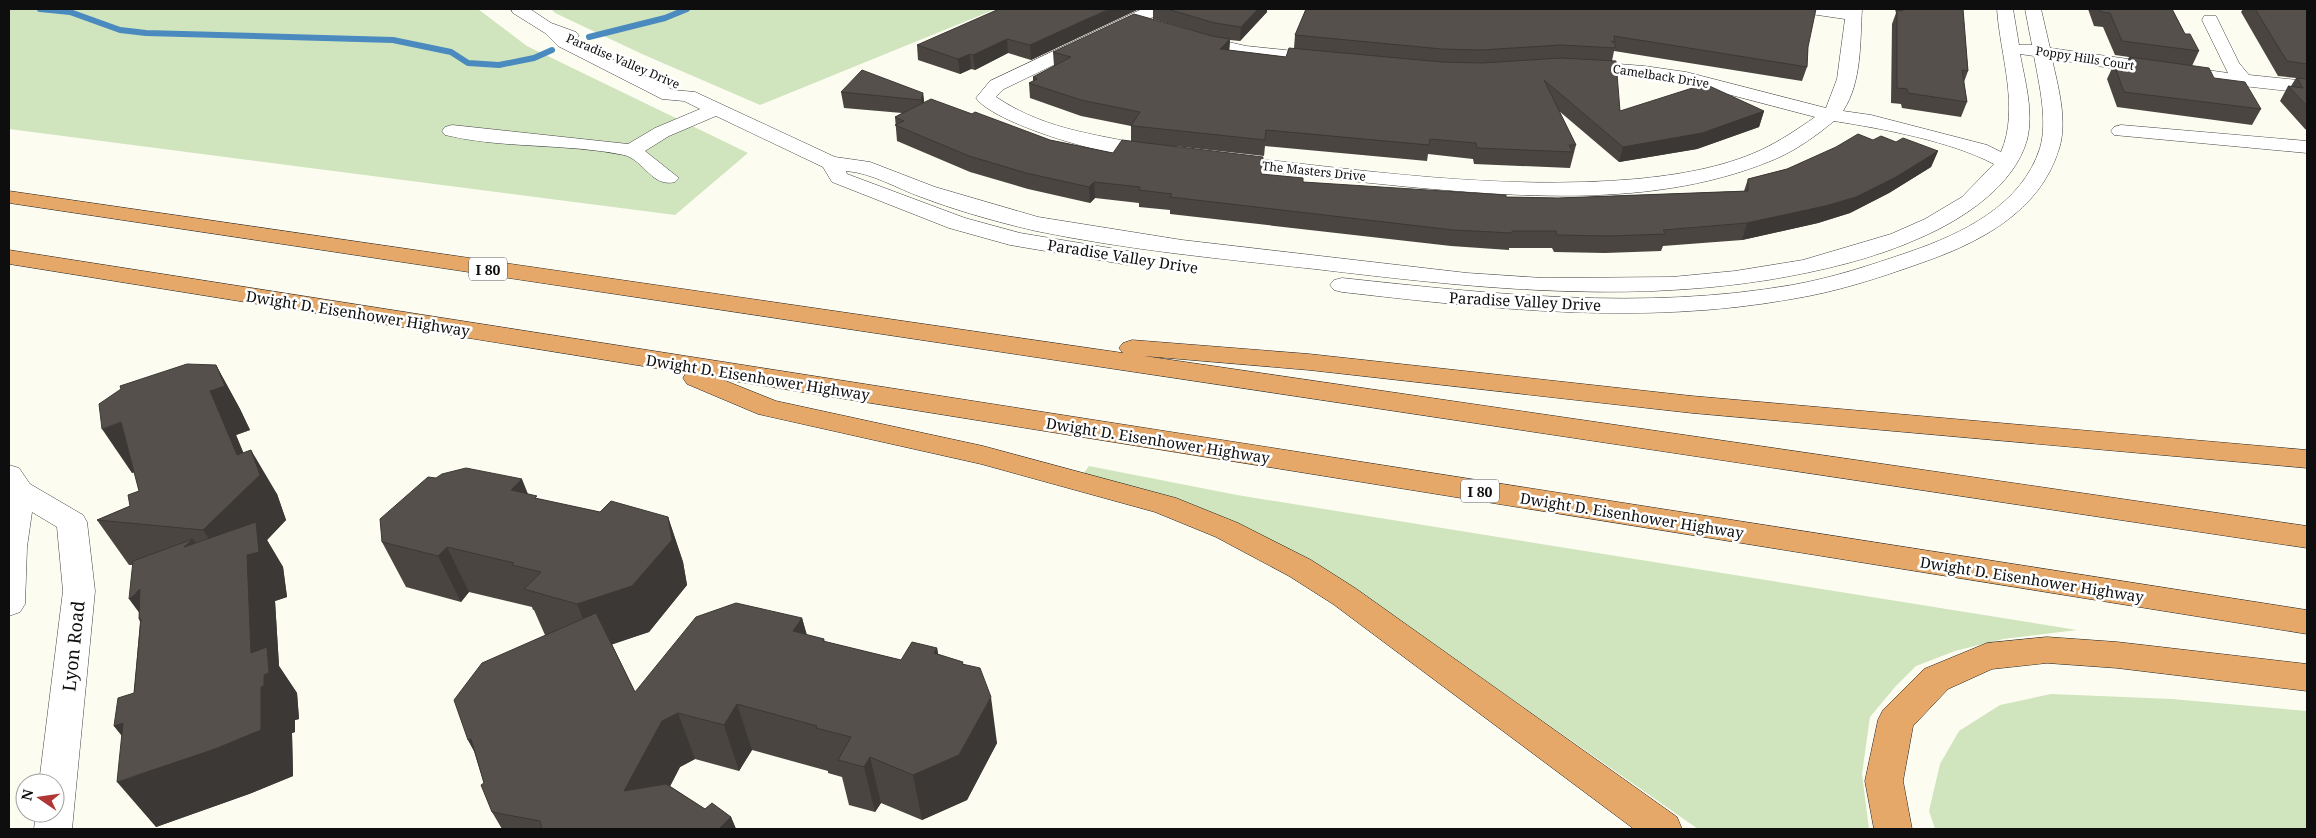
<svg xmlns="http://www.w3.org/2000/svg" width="2316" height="838" font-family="'Noto Serif',serif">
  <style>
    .green { fill: #d0e5be }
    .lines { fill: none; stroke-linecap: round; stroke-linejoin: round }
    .stream { stroke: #4a8abf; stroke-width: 6 }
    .minor-casing { stroke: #414141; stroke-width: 1 }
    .highway-casing { stroke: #1f1f1f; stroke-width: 1 }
    .minor { fill: #fff; fill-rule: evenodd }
    .highway { fill: #e5a868; fill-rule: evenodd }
    .wall { fill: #4a4541 }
    .shaded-wall { fill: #3c3835 }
    .building { fill: #56504c; stroke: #3c3835 }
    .labels { text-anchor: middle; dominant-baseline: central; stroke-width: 5; stroke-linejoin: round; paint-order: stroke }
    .far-street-label { font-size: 12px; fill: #0e0e0e; stroke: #fff }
    .shield { fill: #fff; stroke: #565656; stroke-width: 1 }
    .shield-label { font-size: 14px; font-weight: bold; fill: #0e0e0e }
    .street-label { font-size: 15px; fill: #0e0e0e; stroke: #fff }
    .near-street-label { font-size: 18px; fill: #0e0e0e; stroke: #fff }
  </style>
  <rect width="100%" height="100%" fill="#fdfcf1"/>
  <!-- green -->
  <g class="green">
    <path d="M 9,9 L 478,9 L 527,46 L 748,153 L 675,215 L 9,129 Z"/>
    <path d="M 551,9 L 996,9 L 760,105 L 642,54 L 555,13 Z"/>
    <path d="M 1089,466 L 1237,495 L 2077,630 L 2003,639 L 1955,651 L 1916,666 L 1895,687 L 1870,717 L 1862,774 L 1869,829 L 1698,829 L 1337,577 L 1083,474 Z"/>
    <path d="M 2051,694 L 2172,699 L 2307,711 L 2307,829 L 1935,829 L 1929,811 L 1940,764 L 1959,731 L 2000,705 Z"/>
  </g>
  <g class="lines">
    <!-- stream -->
    <g class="stream">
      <path d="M 40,9 L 70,12 L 120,30 L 146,33 L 393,40 L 451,52 L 468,63 L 499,65 L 534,58 L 552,50"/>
      <path d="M 589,37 L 665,18 L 687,9"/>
    </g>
    <defs>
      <g id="minor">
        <path d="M 511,9 L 530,9 L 551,23 L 576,32 L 579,36 L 574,40 L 673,90 L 695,92 L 835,157 L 870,162 L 935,187 L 1038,217 L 1182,240 L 1467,273 L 1543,278 L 1672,277 L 1735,271 L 1803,260 L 1891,234 L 1925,219 L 1962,197 L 1994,164 C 1950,141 1884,129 1834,121 C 1816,136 1795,151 1773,160 C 1660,207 1529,198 1410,187 C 1348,181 1287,174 1225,167 L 1218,165 L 1215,161 L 1218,157 L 1225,155 C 1361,170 1499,191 1636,179 C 1677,175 1722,168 1761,150 C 1780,141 1798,129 1815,117 L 1685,83 L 1644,76 L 1579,71 L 1573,70 L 1570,66 L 1573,62 L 1579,61 L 1644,66 L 1686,72 L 1826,108 L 1837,79 L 1845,19 L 1804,13 L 1802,9 L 1862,9 C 1860,42 1862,82 1843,111 L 1871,115 L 1987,145 L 2001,152 C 2020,108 2000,55 1997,9 L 2013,9 L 2019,45 L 2032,45 L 2025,9 L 2041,9 L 2050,48 L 2228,73 L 2202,20 L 2204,16 L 2216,16 L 2239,63 L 2249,75 L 2307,81 L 2307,93 L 2188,80 L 2052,59 C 2058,86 2068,121 2059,149 C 2040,212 1979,243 1921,263 C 1879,278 1836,292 1792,299 C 1643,326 1491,309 1342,292 L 1334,290 L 1330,285 L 1334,280 L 1342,278 C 1491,294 1643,311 1792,285 C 1832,278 1871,265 1909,252 C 1962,234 2022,205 2040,148 C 2048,120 2039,84 2034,56 L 2020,54 C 2025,81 2034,112 2027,140 C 2014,186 1963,219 1922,237 C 1874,259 1821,271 1768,280 C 1616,304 1466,287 1315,269 C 1222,259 1128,250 1036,231 C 997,222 958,211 921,197 C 896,188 872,173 846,171 L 847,174 L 965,218 L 1020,233 L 1128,251 L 1136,253 L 1140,258 L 1136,263 L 1128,265 L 1010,245 L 949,228 L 832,182 L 823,167 L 716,116 L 669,136 L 645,151 L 679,178 L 675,182 C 652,188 644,160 624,155 C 566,143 502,149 445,135 L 442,131 L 445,127 L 452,125 L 628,144 L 655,128 L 700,109 L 684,101 L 662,99 L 558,46 L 545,33 L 513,13 Z"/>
        <path d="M 1142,9 L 1163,9 L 1161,13 L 1004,89 L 996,97 C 1050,133 1102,134 1162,149 L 1165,153 L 1162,157 C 1131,165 994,125 976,98 L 990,81 Z"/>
        <path d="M 1194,34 L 1246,46 L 1324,54 L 1330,55 L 1333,59 L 1330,63 L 1324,64 L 1246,56 L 1188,43 L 1185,39 L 1188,35 Z"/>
        <path d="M 2121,125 L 2307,141 L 2307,153 L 2114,135 L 2111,131 L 2114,127 Z"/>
        <path d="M 9,465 L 19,468 L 30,484 L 83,515 L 87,522 L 95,591 L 72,829 L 34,829 L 36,813 L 55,813 L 55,783 L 39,783 L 63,591 L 57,527 L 32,512 L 27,547 L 25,604 L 20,612 L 9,616 Z"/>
      </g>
      <g id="highway">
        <path d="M 9,191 L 1123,353 L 1119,348 L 1123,343 L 1132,340 L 1309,354 L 1692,396 L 2307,450 L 2307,468 L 1692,413 L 1309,370 L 1144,356 L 2307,526 L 2307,548 L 9,203 Z"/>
        <path d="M 9,250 L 2307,610 L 2307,634 L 721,379 L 776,401 L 983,446 L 1176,498 L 1238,523 L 1311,560 L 1355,588 L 1677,817 L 1682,829 L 1634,829 L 1333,604 L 1289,576 L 1216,537 L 1155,512 L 981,464 L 758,414 L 687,384 L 683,378 L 686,373 L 9,264 Z"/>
        <path d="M 2047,637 L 2117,642 L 2307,664 L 2307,691 L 2117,668 L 2047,663 L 1992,669 L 1948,689 L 1913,726 L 1903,781 L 1912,829 L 1874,829 L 1865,781 L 1878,720 L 1883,710 L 1924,669 L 1987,643 Z"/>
      </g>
    </defs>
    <!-- minor casing -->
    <use href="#minor" class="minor-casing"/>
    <!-- highway casing -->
    <use href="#highway" class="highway-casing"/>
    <!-- minor -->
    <use href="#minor" class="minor"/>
    <!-- highway -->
    <use href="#highway" class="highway"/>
  </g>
  <!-- wall -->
  <g class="wall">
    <path d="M 1139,9 L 1031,60 L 1008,53 L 975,70 L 971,69 L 960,74 L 918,60 L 917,45 Z"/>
    <path d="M 1153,9 L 1267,9 L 1267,12 L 1240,41 L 1230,40 L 1229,50 L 1286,57 L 1294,48 L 1295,35 L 1306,9 L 1808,47 L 1807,67 L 1802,81 L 1614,51 L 1612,61 L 1620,111 L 1764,111 L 1759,127 L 1697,149 L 1619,162 L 1559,111 L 1576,145 L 1570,168 L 1474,164 L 1473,159 L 1428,154 L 1427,161 L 1265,146 L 1264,156 L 1174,146 L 1262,174 L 1303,182 L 1506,197 L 1558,198 L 1744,191 L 1748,179 L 1787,169 L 1873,140 L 1896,142 L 1938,151 L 1931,167 L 1889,193 L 1850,213 L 1818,223 L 1742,240 L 1663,246 L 1661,251 L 1605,253 L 1554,252 L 1552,248 L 1509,248 L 1509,250 L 1451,246 L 1170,214 L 1170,210 L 1139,207 L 1139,203 L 1095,198 L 1090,203 L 1028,189 L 970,172 L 897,141 L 895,117 L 902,113 L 844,108 L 841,92 L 923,93 L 924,103 L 972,114 L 1050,140 L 1113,153 L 1131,141 L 1131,126 L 1081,116 L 1030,98 L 1029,83 L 1033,81 L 1033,77 L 1054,66 L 1053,52 L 1207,35 L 1153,19 Z"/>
    <path d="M 1895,9 L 1963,9 L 1968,71 L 1964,82 L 1967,102 L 1961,117 L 1902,108 L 1901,104 L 1891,103 L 1892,24 L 1896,13 Z"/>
    <path d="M 2088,9 L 2172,9 L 2185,34 L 2199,51 L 2192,66 L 2214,78 L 2261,109 L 2252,125 L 2117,107 L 2107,79 L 2114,64 L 2125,66 L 2129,57 L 2115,55 L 2103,27 L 2094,26 Z"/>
    <path d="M 2243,9 L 2307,9 L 2307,130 L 2305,129 L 2280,101 L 2288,86 L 2291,86 L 2296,78 L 2278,76 L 2241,12 Z"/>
    <path d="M 216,365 L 240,409 L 250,430 L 236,435 L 243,453 L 277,494 L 286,520 L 267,540 L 283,567 L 287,597 L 275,601 L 279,666 L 297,693 L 299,719 L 295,720 L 295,732 L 292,733 L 293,776 L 249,794 L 156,827 L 122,736 L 114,726 L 134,693 L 140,622 L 139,619 L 139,612 L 133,565 L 129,565 L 97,520 L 130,506 L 139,491 L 135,472 L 132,473 L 121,389 Z"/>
    <path d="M 528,494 L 538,499 L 600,512 L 668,517 L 683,562 L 687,585 L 649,632 L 612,644 L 635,692 L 802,618 L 807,635 L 824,639 L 825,642 L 901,660 L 937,648 L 938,654 L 964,664 L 997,743 L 967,800 L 922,820 L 881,803 L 875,812 L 849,805 L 842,777 L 828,773 L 828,771 L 752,750 L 739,771 L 695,759 L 680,767 L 670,786 L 705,809 L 731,817 L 736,829 L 502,829 L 492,812 L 484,783 L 474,751 L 468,740 L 546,635 L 545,635 L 534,610 L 533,610 L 532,607 L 469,592 L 461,602 L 406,587 L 382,542 Z"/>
  </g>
  <!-- shaded-wall -->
  <g class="shaded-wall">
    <path d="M 1109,9 L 1139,9 L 1031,60 L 1030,45 Z"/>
    <path d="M 1258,9 L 1267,9 L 1267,12 L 1240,41 L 1241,27 Z"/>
    <path d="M 1007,39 L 1008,53 L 975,70 L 973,55 Z"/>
    <path d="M 1230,39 L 1229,54 L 1220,49 Z"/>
    <path d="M 970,54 L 971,69 L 960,74 L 958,59 Z"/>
    <path d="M 923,93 L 925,108 L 923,116 L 921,100 Z"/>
    <path d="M 1764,111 L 1759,127 L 1697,149 L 1619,162 L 1623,147 Z"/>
    <path d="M 1938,151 L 1931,167 L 1889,193 L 1850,213 L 1818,223 L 1742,240 L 1747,223 Z"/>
    <path d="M 1094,182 L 1095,198 L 1090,203 L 1089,187 Z"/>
    <path d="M 216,365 L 240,409 L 250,430 L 236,435 L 255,480 L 251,450 L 277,494 L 286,520 L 267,540 L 283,567 L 287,597 L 275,601 L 279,666 L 297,693 L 299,719 L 295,720 L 295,732 L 292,733 L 293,776 L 249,794 L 156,827 L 117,782 L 150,771 L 114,726 L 251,653 L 232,575 L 203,530 L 237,455 L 210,391 Z"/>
    <path d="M 121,422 L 150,466 L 132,473 L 102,429 Z"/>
    <path d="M 522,479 L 540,524 L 511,490 Z"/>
    <path d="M 668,517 L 683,562 L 687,585 L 649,632 L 596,650 L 577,604 Z"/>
    <path d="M 193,539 L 223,584 L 184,547 Z"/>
    <path d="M 447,547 L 469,592 L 461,602 L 438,556 Z"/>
    <path d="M 140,589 L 163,645 L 129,599 Z"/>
    <path d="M 802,618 L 814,663 L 793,631 Z"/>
    <path d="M 937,648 L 945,693 L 934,653 Z"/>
    <path d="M 991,697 L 997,743 L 967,800 L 922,820 L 913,775 Z"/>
    <path d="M 737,704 L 752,750 L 739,771 L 724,725 Z"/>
    <path d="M 678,713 L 695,759 L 680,767 L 648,829 L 624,791 L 662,721 Z"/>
    <path d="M 471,739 L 493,785 L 468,740 Z"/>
    <path d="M 870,757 L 881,803 L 875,812 L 864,767 Z"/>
    <path d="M 731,817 L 736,829 L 719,829 Z"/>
  </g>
  <!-- building -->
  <g class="building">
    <path d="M 999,9 L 1109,9 L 1030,45 L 1007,39 L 973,55 L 970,54 L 958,59 L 917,45 Z"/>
    <path d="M 1167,9 L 1258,9 L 1241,27 L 1215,23 Z"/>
    <path d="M 1306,9 L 1816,9 L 1808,47 L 1807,67 L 1614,36 L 1615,42 L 1611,41 L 1615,43 L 1615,48 L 1561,45 L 1481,50 L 1442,49 L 1295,35 Z"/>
    <path d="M 1902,9 L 1963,9 L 1968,71 L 1962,70 L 1967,102 L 1908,93 L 1907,89 L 1897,88 L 1897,10 L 1903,11 Z"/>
    <path d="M 2100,9 L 2172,9 L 2185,34 L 2190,34 L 2199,51 L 2122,41 L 2110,13 L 2101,12 Z"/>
    <path d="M 2255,9 L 2307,9 L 2307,64 L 2287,61 Z"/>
    <path d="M 1134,14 L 1212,36 L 1230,39 L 1220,49 L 1286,57 L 1289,48 L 1442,62 L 1482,63 L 1561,58 L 1616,61 L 1620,111 L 1705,84 L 1764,111 L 1702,133 L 1623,147 L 1544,80 L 1576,145 L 1569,145 L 1573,152 L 1477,148 L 1476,143 L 1430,139 L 1429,145 L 1266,130 L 1265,140 L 1134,126 L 1131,126 L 1140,112 L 1081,100 L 1029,83 L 1037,79 L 1033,77 L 1071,57 L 1053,52 Z"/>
    <path d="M 2130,57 L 2209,68 L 2214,78 L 2245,82 L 2261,109 L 2124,92 L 2114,64 L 2134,67 Z"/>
    <path d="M 862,70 L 923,93 L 921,100 L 841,92 Z"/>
    <path d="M 2297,78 L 2307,79 L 2307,106 L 2288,86 L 2303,88 Z"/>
    <path d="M 931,99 L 972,114 L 975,112 L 1050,140 L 1113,153 L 1122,140 L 1263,157 L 1261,174 L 1303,178 L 1303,182 L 1506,195 L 1506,197 L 1558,198 L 1748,191 L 1748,179 L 1787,169 L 1836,147 L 1858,134 L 1873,140 L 1881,136 L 1896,142 L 1903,138 L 1938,151 L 1896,177 L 1856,197 L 1825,206 L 1747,223 L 1663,230 L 1666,234 L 1609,236 L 1557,235 L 1556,231 L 1512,231 L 1512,233 L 1453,230 L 1170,197 L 1172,194 L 1139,190 L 1140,187 L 1094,182 L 1089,187 L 1026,173 L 969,156 L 895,125 L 904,121 L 895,117 Z"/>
    <path d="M 187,364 L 216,365 L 225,386 L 210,391 L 219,412 L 237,455 L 251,450 L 260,475 L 203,530 L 97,520 L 130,506 L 128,495 L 139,491 L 121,422 L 102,429 L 99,404 L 121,389 L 120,386 Z"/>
    <path d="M 466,468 L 522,479 L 511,490 L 537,496 L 535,498 L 600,512 L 611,501 L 668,517 L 672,540 L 632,586 L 577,604 L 524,589 L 541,572 L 512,565 L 514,563 L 447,547 L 438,556 L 382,542 L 380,519 L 428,477 L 436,478 L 442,474 Z"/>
    <path d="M 256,522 L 259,552 L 247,555 L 251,653 L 267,647 L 269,673 L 264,675 L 264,686 L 261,687 L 261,730 L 215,749 L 117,782 L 123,723 L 114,726 L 118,698 L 134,693 L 141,619 L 139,619 L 140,589 L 129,599 L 133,561 L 193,539 L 184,547 Z"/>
    <path d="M 736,603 L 802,618 L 793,631 L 824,639 L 823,641 L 901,660 L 912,642 L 937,648 L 934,653 L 963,662 L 962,664 L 980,668 L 991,697 L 959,755 L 913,775 L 870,757 L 864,767 L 838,760 L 851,737 L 816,728 L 817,726 L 737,704 L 724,725 L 678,713 L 662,721 L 624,791 L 666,784 L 705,809 L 712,803 L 731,817 L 719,829 L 542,829 L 540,821 L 492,812 L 481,785 L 484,783 L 471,739 L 468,740 L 454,700 L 482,663 L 596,613 L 635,692 L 696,617 Z"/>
  </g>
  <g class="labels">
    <!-- far-street labels -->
    <g class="far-street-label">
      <text transform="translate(2085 58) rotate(9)">Poppy Hills Court</text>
      <text transform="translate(623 61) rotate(23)">Paradise Valley Drive</text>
      <text transform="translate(1661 76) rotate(9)">Camelback Drive</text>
      <text transform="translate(1314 171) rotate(6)">The Masters Drive</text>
    </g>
    <!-- shield labels -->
    <g class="shield">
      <rect x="469" y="257.5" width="38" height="23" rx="4"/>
      <rect x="1461" y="479.5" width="38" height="23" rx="4"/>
    </g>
    <g class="shield-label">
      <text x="488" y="269">I 80</text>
      <text x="1480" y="491">I 80</text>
    </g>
    <!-- street labels -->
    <g class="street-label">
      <text transform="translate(1123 256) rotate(9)">Paradise Valley Drive</text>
      <text transform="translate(1525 301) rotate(3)">Paradise Valley Drive</text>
      <text transform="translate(358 313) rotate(9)">Dwight D. Eisenhower Highway</text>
      <text transform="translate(758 377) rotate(9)">Dwight D. Eisenhower Highway</text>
      <text transform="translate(1158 440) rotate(9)">Dwight D. Eisenhower Highway</text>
      <text transform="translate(1632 515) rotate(9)">Dwight D. Eisenhower Highway</text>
      <text transform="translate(2032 579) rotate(9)">Dwight D. Eisenhower Highway</text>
    </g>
    <!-- near-street labels -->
    <g class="near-street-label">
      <text transform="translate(73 646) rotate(-84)">Lyon Road</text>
    </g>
  </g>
  <!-- border -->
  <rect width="2316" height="838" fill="none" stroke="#0e0e0e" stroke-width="20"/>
  <!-- north arrow -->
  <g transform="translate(40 798) rotate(283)"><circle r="24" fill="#ffffff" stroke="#9f9f9f"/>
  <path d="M0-4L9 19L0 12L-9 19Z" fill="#b03635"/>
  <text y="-8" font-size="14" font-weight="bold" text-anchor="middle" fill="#0e0e0e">N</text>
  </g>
</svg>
